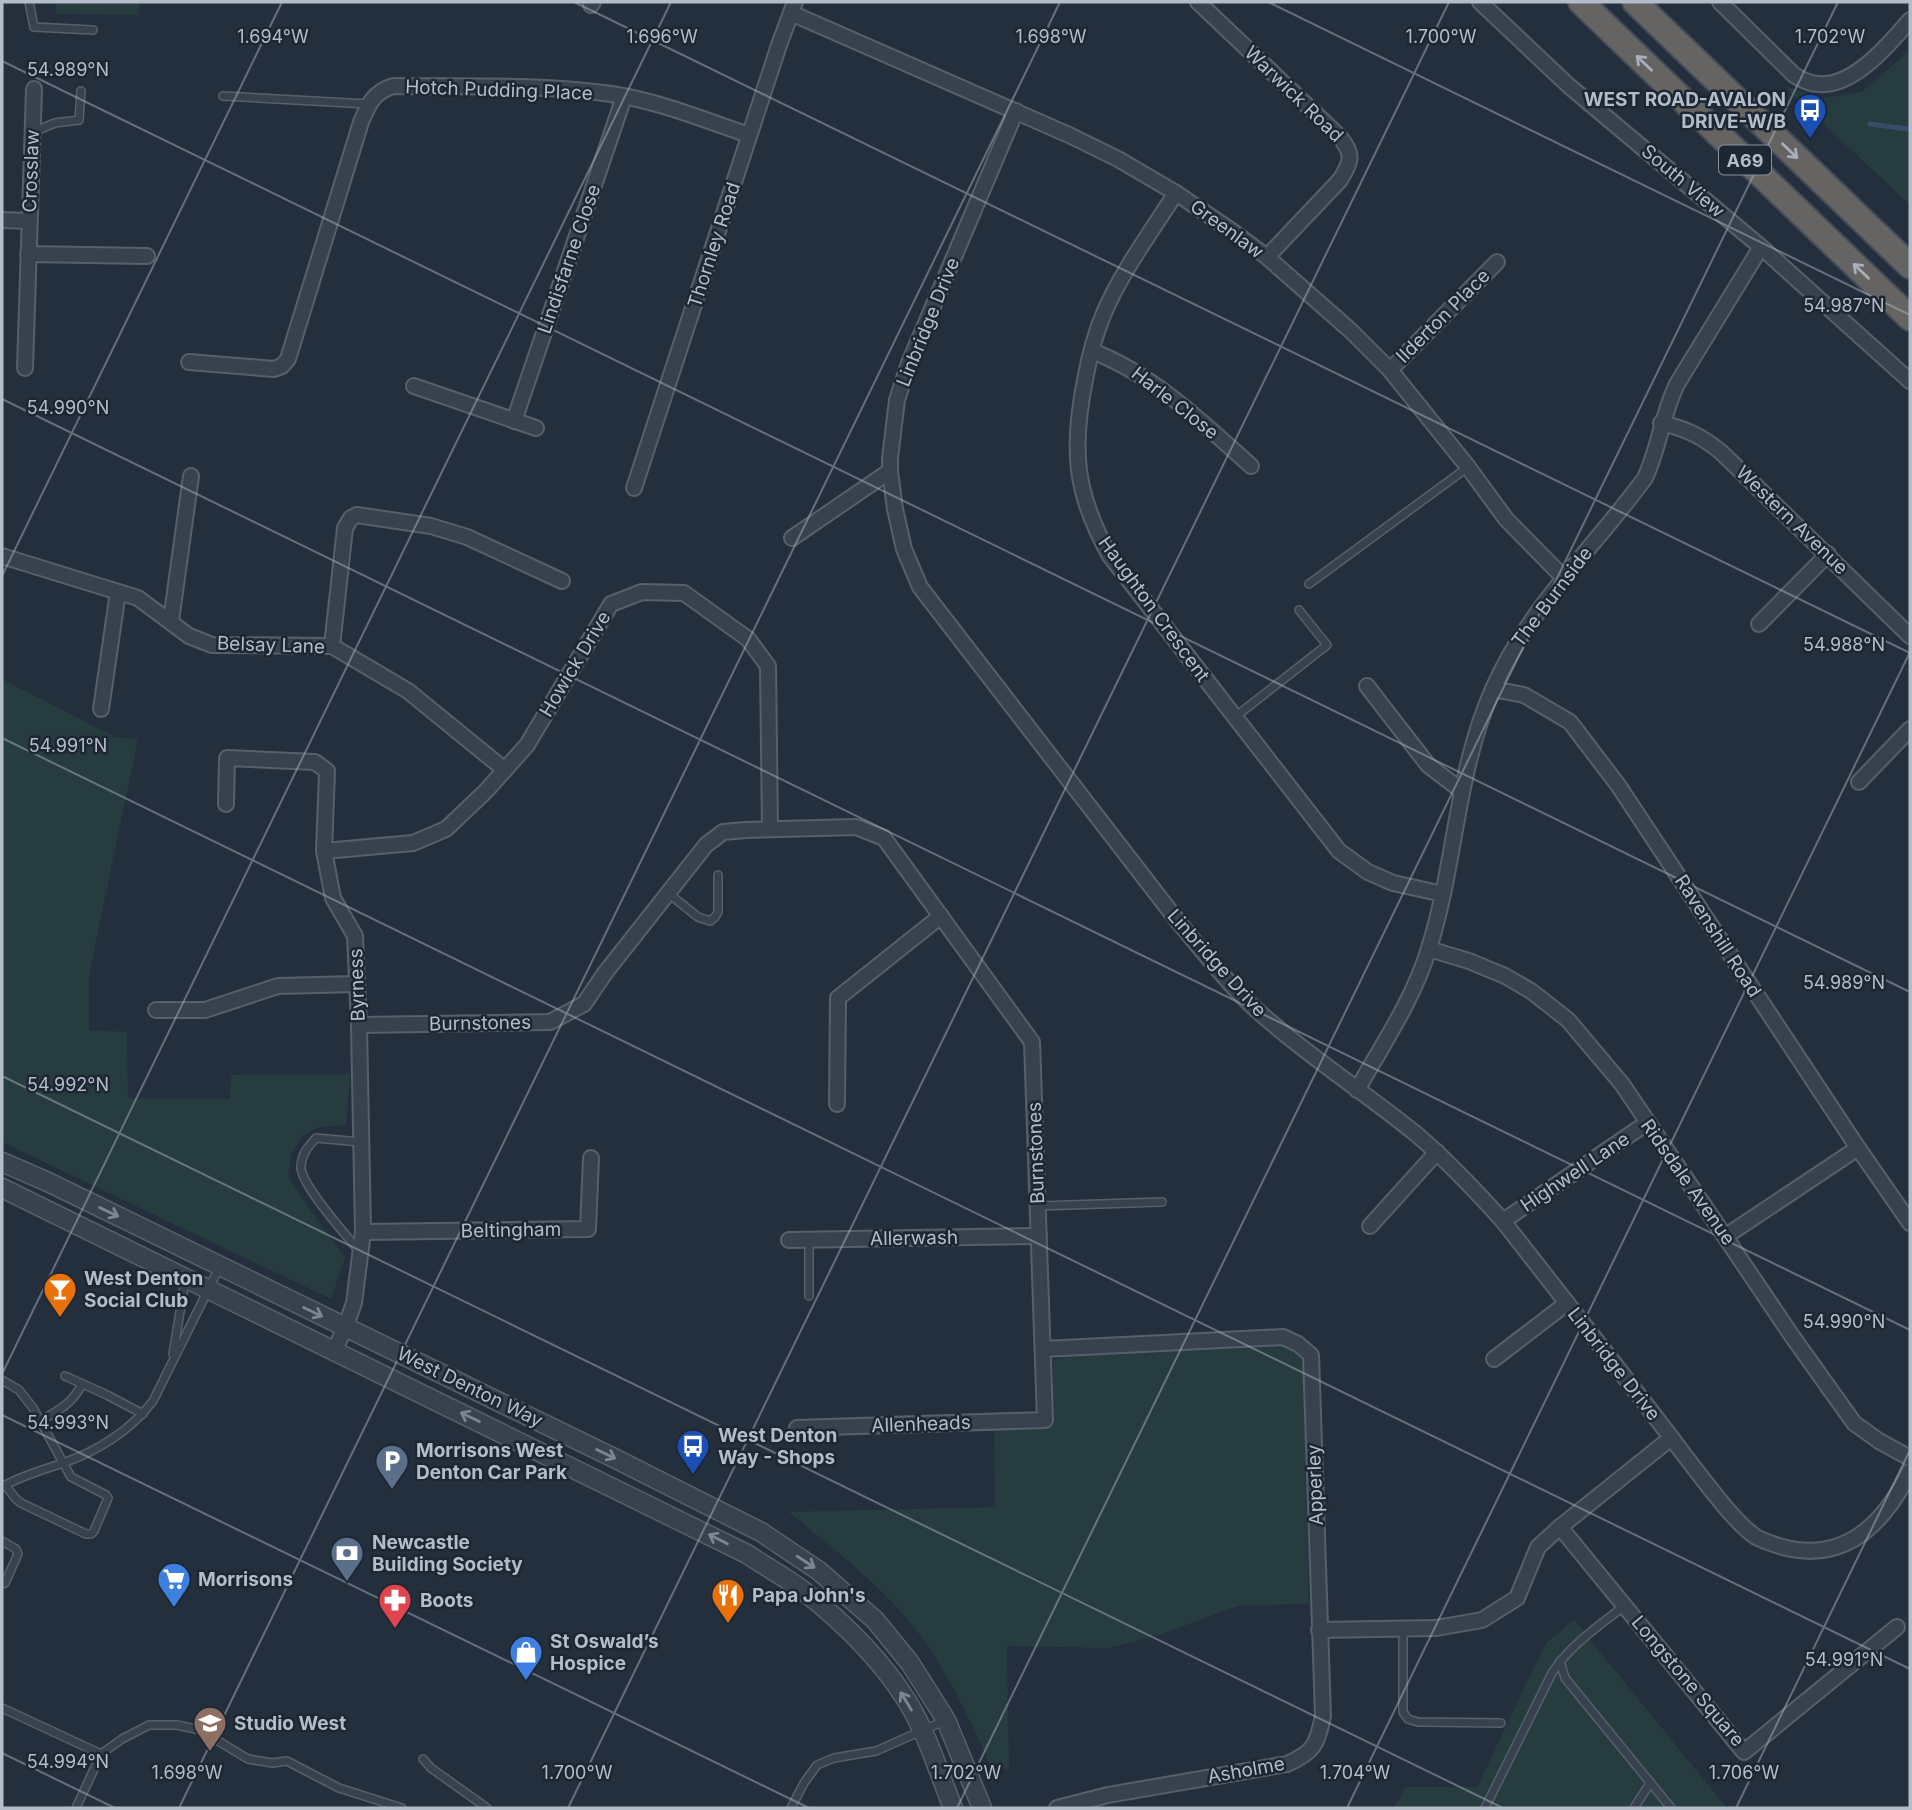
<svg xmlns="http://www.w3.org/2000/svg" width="1912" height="1810" font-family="Inter,sans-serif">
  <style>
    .green { fill: #263c3f }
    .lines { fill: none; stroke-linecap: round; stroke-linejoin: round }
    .stream { stroke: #394c67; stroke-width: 5 }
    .service-casing { stroke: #565f6c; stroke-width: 10 }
    .minor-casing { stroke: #565f6c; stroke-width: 18 }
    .tertiary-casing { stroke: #565f6c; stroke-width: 21 }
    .trunk-casing { stroke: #434c59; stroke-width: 28 }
    .service { stroke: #38414e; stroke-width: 7 }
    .minor { stroke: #38414e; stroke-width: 14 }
    .tertiary { stroke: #38414e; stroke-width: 18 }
    .trunk { stroke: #656462; stroke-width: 24 }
    .oneway { stroke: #a8afba }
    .oneway2 { stroke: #7c8592 }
    .ticks { fill: none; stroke: #b4bcc9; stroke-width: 2; stroke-opacity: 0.45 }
    .labels { text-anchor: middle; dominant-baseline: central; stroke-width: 5; stroke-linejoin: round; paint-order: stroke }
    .shield { fill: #1d2633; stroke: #878f9c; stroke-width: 2 }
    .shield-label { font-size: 18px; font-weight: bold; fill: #b4bcc9 }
    .street-label { font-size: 19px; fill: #b4bcc9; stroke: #1d2633 }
    .poi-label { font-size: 19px; font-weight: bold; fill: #b4bcc9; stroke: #1d2633; text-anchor: start }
    .ticks-label { font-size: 18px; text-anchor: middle; fill: #b4bcc9; stroke: #1d2633; stroke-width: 5; stroke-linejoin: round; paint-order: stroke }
  </style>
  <rect width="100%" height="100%" fill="#242f3e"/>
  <!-- green -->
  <g class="green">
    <path d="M 56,2 L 139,2 L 139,15 L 56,14 Z"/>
    <path d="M 1910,50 L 1910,205 L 1782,85 L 1822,98 L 1862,92 Z"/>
    <path d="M 2,679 L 115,737 L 138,739 L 89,974 L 89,1030 L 127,1032 L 128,1098 L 230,1099 L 231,1075 L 350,1074 L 346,1125 L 319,1127 L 302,1136 L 291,1154 L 288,1176 L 308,1207 L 345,1257 L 331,1299 L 2,1142 Z"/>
    <path d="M 1279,1344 L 1294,1351 L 1303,1360 L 1309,1604 L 1237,1606 L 1157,1636 L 1109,1648 L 1007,1646 L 1009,1770 L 991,1766 C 972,1725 954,1684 928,1646 C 892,1593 838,1553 789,1512 L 995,1507 L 994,1427 L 1051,1426 L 1053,1360 L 1069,1355 Z"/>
    <path d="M 1574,1620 L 1727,1808 L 1394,1808 L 1405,1787 L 1477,1787 L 1546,1643 Z"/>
  </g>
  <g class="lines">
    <!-- stream -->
    <path class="stream" d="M 1870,124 L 1907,129 L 1910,127"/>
    <defs>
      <g id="service">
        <path d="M 29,2 L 34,27 L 93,30"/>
        <path d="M 223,96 L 368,104"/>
        <path d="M 33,132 L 55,123 L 79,120 L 81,91"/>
        <path d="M 1309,584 L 1468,467"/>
        <path d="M 1235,717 L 1327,645 L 1299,610"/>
        <path d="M 668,893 L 698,917 L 710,921 L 715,917 L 718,912 L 718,875"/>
        <path d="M 1038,1206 L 1162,1202"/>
        <path d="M 809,1240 L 809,1296"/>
        <path d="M 360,1252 C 347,1236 299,1183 301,1166 C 302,1153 308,1147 316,1138 L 360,1142"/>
        <path d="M 173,1354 L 184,1288 L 179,1281"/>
        <path d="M 65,1376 L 107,1395 L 143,1414"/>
        <path d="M 2,1380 L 19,1390 L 33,1408 L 71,1477 L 106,1495 L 108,1498 L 94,1531 L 91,1534 L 86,1534 L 21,1503 L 16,1499 L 5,1485"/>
        <path d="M 40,1421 C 58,1411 73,1403 82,1384"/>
        <path d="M 2,1487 C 20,1476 43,1470 63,1463 C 98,1451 131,1430 153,1401 L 220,1266"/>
        <path d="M 2,1541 L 16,1549 L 18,1554 L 5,1583 L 2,1584"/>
        <path d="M 1403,1629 L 1403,1712 L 1408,1719 L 1418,1722 L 1501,1723"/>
        <path d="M 1560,1661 L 1565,1678 L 1671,1808"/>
        <path d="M 2,1708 L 101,1754"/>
        <path d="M 423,1759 L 431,1768 L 487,1808"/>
        <path d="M 76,1808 L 101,1754 L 122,1739 L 149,1725 L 177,1725 L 200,1730 L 248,1759 L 272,1763 L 287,1761 L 339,1788 L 402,1808"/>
        <path d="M 791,1808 L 804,1783 L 817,1765 L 834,1758 L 876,1751 L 946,1720"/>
        <path d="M 1485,1808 L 1552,1673 C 1570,1645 1599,1626 1624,1606"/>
        <path d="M 1634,1808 L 1650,1783"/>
      </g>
      <g id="minor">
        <path d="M 1198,2 L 1339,136 C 1354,154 1352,161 1340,180 L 1267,257"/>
        <path d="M 1480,2 L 1569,86 L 1761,247 L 1910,381"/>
        <path d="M 1720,2 L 1794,75 C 1802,80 1810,84 1819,84 C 1854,87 1890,43 1910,20"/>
        <path d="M 591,5 L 593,2"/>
        <path d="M 791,13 L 1069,135 L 1118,159 L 1176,193 L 1232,231 L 1267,257 L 1351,331 L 1390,370 L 1468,467 L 1506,519 L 1564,578"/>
        <path d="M 1016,111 L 909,363 L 897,400 L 890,458 L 890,471 L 895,509 L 904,549 L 920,587 L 1180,924 C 1208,957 1234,992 1267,1019 C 1314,1060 1367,1094 1416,1134 C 1447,1160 1475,1190 1503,1221 C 1559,1293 1615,1364 1670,1436 C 1688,1460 1706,1484 1726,1508 C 1735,1518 1744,1529 1756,1537 C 1765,1542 1776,1545 1786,1548 C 1847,1562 1885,1522 1910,1471"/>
        <path d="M 1176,193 C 1152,230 1121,273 1104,313 C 1095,334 1089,358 1085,380 C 1071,450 1075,494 1110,556 L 1339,851 L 1368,872 L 1393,883 L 1443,894"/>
        <path d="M 2,220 L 29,221"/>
        <path d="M 28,254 L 147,256"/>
        <path d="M 1092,351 C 1154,375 1202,422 1251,466"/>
        <path d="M 189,362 L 274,369 L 282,366 L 288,359 L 361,122 C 369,103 373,93 393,86 C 465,87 540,84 611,94 C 659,101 704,120 749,135"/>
        <path d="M 25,368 L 34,89"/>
        <path d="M 1390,370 L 1497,262"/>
        <path d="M 414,386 L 536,428"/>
        <path d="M 514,421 L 624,97"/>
        <path d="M 1661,423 C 1687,429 1701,436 1721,452 L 1910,636"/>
        <path d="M 634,488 L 779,45 L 795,2"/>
        <path d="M 792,538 L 890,471"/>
        <path d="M 2,556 L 138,598 L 189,636 L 212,645 L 332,646 L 408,691 L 505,770"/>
        <path d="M 171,621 L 191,476"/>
        <path d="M 1759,624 L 1828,554"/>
        <path d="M 332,646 L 345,528 L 351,518 L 357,515 L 431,526 L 467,537 L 562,581"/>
        <path d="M 1367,686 L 1428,765 L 1462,791"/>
        <path d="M 1493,689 L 1524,695 L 1570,722 L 1618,785 L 1858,1148 L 1910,1223"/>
        <path d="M 101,709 L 118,592"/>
        <path d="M 1859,782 L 1910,729"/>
        <path d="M 226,804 L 227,758 L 315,762 L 327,771 L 324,851 L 333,898 L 355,936 L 359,1025 L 363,1232 L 354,1303 L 345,1328 L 334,1351"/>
        <path d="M 324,851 L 413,843 L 446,829 L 486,791 L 527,745 L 611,604 L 642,592 L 684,593 L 748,639 L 768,666 L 770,829"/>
        <path d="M 1429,949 L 1469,961 L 1505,976 L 1531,991 L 1568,1020 L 1622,1084 L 1792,1336 L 1854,1423 L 1879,1441 L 1910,1458"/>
        <path d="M 156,1010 L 205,1010 L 278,986 L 356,984"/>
        <path d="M 359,1025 L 550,1022 L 584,1004 L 605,973 L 706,845 L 723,832 L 746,830 L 856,827 L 884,838 L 1032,1042 L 1045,1420 L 797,1428"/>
        <path d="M 1357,1090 C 1383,1044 1414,998 1429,948 C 1456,863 1456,771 1493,689 C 1528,608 1593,549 1645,478 C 1659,448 1662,415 1677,384 L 1761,247"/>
        <path d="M 837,1104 L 838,998 L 941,916"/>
        <path d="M 1503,1221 L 1647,1123"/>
        <path d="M 1370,1226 L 1437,1152"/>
        <path d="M 363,1232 L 588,1229 L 591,1158"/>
        <path d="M 1726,1236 L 1858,1148"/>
        <path d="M 789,1240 L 1039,1236"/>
        <path d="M 1043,1349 L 1283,1337 L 1298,1344 L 1311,1355 L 1323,1716 C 1317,1745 1314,1752 1287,1764 L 1108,1795 L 1057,1808"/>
        <path d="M 1494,1359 L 1567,1303"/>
        <path d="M 1560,1527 L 1744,1752 L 1897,1627"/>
        <path d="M 1319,1630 L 1436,1628 L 1482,1620 L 1517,1598 L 1538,1547 L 1560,1527 L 1671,1438"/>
      </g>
      <g id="tertiary">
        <path d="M 2,1162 L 48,1182 L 614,1458 L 761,1532 L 819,1571 L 875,1620 L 910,1663 L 946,1720 L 982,1808"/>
        <path d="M 2,1188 L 747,1554 C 766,1567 787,1578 805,1592 C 844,1623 880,1658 907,1701 C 927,1733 939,1773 953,1808"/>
      </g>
      <g id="trunk">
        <path d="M 1581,2 L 1910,318"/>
        <path d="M 1635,2 L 1910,266"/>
      </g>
    </defs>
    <!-- service casing -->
    <use href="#service" class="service-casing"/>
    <!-- minor casing -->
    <use href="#minor" class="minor-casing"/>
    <!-- tertiary casing -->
    <use href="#tertiary" class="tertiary-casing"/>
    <!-- trunk casing -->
    <use href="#trunk" class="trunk-casing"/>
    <!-- service -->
    <use href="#service" class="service"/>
    <!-- minor -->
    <use href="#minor" class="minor"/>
    <!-- tertiary -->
    <use href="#tertiary" class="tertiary"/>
    <!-- trunk -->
    <use href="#trunk" class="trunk"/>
  </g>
  <!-- one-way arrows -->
  <defs><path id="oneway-shaft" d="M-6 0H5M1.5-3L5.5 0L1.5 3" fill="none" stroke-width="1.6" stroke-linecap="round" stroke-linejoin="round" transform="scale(1.75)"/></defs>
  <g class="oneway">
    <use href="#oneway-shaft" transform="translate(1644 63) rotate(-136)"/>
    <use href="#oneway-shaft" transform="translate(1790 151) rotate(44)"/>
    <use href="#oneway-shaft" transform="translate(1861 271) rotate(-136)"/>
  </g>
  <g class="oneway2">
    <use href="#oneway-shaft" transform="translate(109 1212) rotate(26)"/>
    <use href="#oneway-shaft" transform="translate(313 1312) rotate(26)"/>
    <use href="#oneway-shaft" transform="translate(470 1417) rotate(-154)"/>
    <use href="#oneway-shaft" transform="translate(606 1454) rotate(26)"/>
    <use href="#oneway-shaft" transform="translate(718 1539) rotate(-153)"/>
    <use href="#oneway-shaft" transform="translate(806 1562) rotate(33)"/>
    <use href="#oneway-shaft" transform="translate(906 1701) rotate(-121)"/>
  </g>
  <!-- ticks -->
  <path class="ticks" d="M 574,2 L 1910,653M 1268,2 L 1910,315M 2,61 L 1910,992M 2,399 L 1910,1330M 2,576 L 282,2M 2,738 L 1910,1669M 2,1076 L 1503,1808M 2,1374 L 671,2M 2,1415 L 809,1808M 2,1753 L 115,1808M 179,1808 L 1060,2M 568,1808 L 1449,2M 957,1808 L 1838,2M 1347,1808 L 1910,652M 1736,1808 L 1910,1450"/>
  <!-- icons -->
  <defs>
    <symbol id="bus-pin" viewBox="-11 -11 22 30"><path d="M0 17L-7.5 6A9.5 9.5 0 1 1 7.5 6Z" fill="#1a4fb4" stroke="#1d2633"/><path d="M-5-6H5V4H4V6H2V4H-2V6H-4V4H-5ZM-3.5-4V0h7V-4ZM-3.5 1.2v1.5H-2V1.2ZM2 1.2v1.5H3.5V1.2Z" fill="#fff"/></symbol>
    <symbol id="bar-pin" viewBox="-11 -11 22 30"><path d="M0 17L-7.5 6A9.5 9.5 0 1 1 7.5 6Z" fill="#e8710a" stroke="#1d2633"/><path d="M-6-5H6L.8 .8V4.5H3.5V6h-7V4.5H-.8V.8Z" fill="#fff"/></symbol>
    <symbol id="parking-pin" viewBox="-11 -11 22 30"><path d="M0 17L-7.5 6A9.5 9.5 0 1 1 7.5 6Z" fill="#5c6f8a" stroke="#1d2633"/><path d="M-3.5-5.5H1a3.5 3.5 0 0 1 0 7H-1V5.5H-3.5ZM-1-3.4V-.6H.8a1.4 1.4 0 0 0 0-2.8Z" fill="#fff"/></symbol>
    <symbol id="bank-pin" viewBox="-11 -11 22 30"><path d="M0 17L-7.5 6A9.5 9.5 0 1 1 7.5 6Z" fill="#5c6f8a" stroke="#1d2633"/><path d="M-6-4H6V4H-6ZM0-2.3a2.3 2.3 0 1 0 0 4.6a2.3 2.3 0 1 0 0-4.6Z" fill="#fff"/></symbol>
    <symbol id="supermarket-pin" viewBox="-11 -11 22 30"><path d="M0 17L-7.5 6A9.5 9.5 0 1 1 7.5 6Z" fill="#3f7fe0" stroke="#1d2633"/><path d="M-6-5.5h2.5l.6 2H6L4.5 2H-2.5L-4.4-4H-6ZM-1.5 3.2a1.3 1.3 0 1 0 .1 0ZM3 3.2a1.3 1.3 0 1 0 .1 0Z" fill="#fff"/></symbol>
    <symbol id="restaurant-pin" viewBox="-11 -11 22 30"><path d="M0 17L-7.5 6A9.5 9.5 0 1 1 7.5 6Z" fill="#e8710a" stroke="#1d2633"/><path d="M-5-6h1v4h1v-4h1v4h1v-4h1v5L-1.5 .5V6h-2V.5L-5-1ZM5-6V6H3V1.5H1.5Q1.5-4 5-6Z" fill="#fff"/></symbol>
    <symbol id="pharmacy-pin" viewBox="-11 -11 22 30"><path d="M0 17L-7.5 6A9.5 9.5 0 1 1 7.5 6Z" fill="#e0444e" stroke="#1d2633"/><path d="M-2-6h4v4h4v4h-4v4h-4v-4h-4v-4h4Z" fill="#fff"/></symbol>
    <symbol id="shop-pin" viewBox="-11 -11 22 30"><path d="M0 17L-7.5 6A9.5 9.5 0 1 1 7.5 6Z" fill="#3f7fe0" stroke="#1d2633"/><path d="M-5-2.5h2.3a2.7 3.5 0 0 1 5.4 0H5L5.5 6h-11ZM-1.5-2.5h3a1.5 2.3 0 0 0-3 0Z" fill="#fff"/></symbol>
    <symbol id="school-pin" viewBox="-11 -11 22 30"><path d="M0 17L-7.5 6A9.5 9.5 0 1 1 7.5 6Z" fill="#8d6e63" stroke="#1d2633"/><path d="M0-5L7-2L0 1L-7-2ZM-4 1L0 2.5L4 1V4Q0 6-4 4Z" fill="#fff"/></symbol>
  </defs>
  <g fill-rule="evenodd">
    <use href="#bus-pin" x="1791" y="91" width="38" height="52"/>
    <use href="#bar-pin" x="41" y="1270" width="38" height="52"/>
    <use href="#bus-pin" x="674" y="1427" width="38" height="52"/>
    <use href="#parking-pin" x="373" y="1442" width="38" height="52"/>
    <use href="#bank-pin" x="328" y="1534" width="38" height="52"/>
    <use href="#supermarket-pin" x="155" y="1560" width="38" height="52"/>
    <use href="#restaurant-pin" x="709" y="1576" width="38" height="52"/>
    <use href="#pharmacy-pin" x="376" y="1581" width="38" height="52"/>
    <use href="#shop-pin" x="507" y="1633" width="38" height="52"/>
    <use href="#school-pin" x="191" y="1704" width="38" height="52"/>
  </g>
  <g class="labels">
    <!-- shield labels -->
    <rect class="shield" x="1719" y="145.5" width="52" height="29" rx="5"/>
    <g class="shield-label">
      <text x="1745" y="160">A69</text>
    </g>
    <!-- street labels -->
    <g class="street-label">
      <text transform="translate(499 90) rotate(2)">Hotch Pudding Place</text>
      <text transform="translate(1294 94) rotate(44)">Warwick Road</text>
      <text transform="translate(31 171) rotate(-88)">Crosslaw</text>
      <text transform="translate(1683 181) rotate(40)">South View</text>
      <text transform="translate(1227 229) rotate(36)">Greenlaw</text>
      <text transform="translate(714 245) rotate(-72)">Thornley Road</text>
      <text transform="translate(569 259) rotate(-71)">Lindisfarne Close</text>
      <text transform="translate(1443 316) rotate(-45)">Ilderton Place</text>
      <text transform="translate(928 322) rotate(-68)">Linbridge Drive</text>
      <text transform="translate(1175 403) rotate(38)">Harle Close</text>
      <text transform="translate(1792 520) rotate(44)">Western Avenue</text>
      <text transform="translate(1552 597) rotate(-53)">The Burnside</text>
      <text transform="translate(1154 609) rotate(54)">Haughton Crescent</text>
      <text transform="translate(271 645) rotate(2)">Belsay Lane</text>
      <text transform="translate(575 664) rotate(-59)">Howick Drive</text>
      <text transform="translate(1718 936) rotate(57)">Ravenshill Road</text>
      <text transform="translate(1217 963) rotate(48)">Linbridge Drive</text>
      <text transform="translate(357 985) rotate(-92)">Byrness</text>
      <text transform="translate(480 1023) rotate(-1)">Burnstones</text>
      <text transform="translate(1036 1153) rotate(-92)">Burnstones</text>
      <text transform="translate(1575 1172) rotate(-34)">Highwell Lane</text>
      <text transform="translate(1688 1182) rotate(55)">Ridsdale Avenue</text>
      <text transform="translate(511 1230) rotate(-1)">Beltingham</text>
      <text transform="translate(914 1238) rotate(-1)">Allerwash</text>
      <text transform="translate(1614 1364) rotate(52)">Linbridge Drive</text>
      <text transform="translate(470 1387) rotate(26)">West Denton Way</text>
      <text transform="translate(921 1424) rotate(-2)">Allenheads</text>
      <text transform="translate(1315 1485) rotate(-92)">Apperley</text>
      <text transform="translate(1688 1681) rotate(50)">Longstone Square</text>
      <text transform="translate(1246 1770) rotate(-10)">Asholme</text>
    </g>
    <!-- poi labels -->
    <g class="poi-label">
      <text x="1786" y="99" text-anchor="end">WEST ROAD-AVALON<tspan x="1786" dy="22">DRIVE-W/B</tspan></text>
      <text x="84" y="1278">West Denton<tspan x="84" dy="22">Social Club</tspan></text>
      <text x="718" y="1435">West Denton<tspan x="718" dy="22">Way - Shops</tspan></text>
      <text x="416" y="1450">Morrisons West<tspan x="416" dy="22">Denton Car Park</tspan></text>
      <text x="372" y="1542">Newcastle<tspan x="372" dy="22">Building Society</tspan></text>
      <text x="198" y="1579">Morrisons</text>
      <text x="752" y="1595">Papa John's</text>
      <text x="420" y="1600">Boots</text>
      <text x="550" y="1641">St Oswald’s<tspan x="550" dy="22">Hospice</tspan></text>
      <text x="234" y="1723">Studio West</text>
    </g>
  </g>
  <g class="ticks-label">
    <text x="662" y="43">1.696°W</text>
    <text x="273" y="43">1.694°W</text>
    <text x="1051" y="43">1.698°W</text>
    <text x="1441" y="43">1.700°W</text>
    <text x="1830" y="43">1.702°W</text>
    <text x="68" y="76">54.989°N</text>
    <text x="1844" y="312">54.987°N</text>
    <text x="68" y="414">54.990°N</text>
    <text x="1844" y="651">54.988°N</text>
    <text x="68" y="752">54.991°N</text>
    <text x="1844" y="989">54.989°N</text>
    <text x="68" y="1091">54.992°N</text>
    <text x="1844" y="1328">54.990°N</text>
    <text x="68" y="1429">54.993°N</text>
    <text x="1844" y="1666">54.991°N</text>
    <text x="68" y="1768">54.994°N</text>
    <text x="187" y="1779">1.698°W</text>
    <text x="577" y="1779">1.700°W</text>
    <text x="966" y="1779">1.702°W</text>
    <text x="1355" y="1779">1.704°W</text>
    <text x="1744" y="1779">1.706°W</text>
  </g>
  <!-- border -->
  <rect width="1912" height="1810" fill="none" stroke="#b4bcc9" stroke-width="7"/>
</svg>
